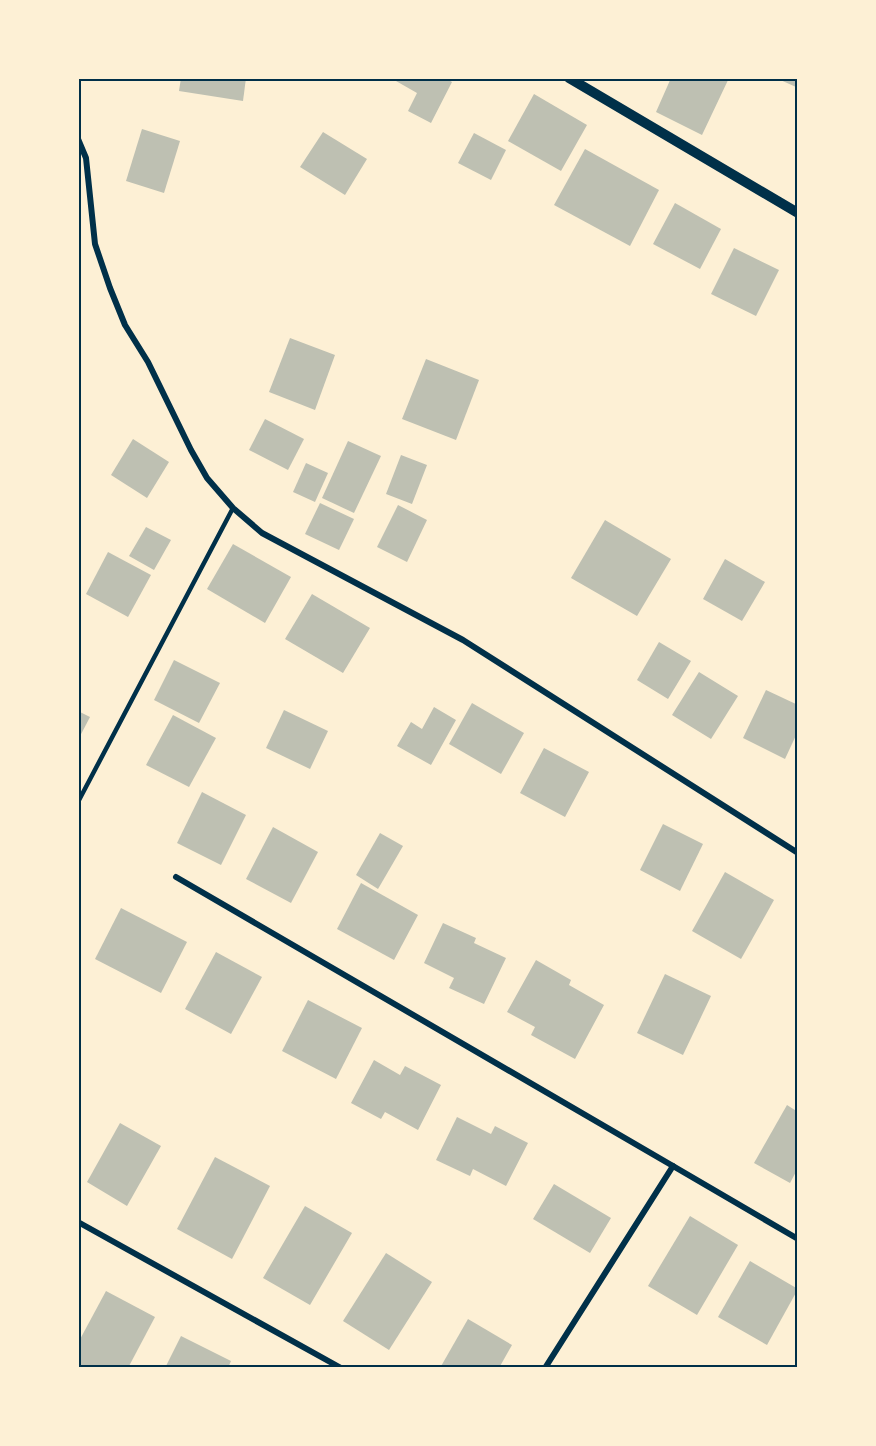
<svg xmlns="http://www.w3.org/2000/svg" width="876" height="1446" font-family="'IBM Plex Sans',sans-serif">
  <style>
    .building { fill: #bec0b2 }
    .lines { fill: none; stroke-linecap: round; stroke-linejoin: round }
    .service { stroke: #003049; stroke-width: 4.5 }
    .minor { stroke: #003049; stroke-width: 6 }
    .tertiary { stroke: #003049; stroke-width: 10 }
    .neatline { fill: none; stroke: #003049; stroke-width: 2 }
  </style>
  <rect width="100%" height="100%" fill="#fdf0d5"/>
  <!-- building -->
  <g class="building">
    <path d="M 181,78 L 246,78 L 243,101 L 179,91 Z"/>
    <path d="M 398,78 L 445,78 L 452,82 L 431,123 L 408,111 L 417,93 L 396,81 Z"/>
    <path d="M 671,78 L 689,78 L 696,81 L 698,78 L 729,78 L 702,135 L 656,112 Z"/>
    <path d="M 776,78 L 798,78 L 798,82 L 796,87 Z"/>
    <path d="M 534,94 L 587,125 L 561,171 L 508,141 Z"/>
    <path d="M 142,129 L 180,141 L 164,193 L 126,181 Z"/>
    <path d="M 323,132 L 367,159 L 345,195 L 300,167 Z"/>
    <path d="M 474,133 L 506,150 L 491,180 L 458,163 Z"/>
    <path d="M 585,149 L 659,190 L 630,246 L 554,205 Z"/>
    <path d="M 675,203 L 721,229 L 700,269 L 653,244 Z"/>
    <path d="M 734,248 L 779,270 L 756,316 L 711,294 Z"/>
    <path d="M 290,338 L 335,355 L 315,410 L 269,392 Z"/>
    <path d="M 426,359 L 479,380 L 456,440 L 402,419 Z"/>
    <path d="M 265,419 L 304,439 L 288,470 L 249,450 Z"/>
    <path d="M 133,439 L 169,462 L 147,498 L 111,475 Z"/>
    <path d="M 348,441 L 381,456 L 354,513 L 322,498 Z"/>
    <path d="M 401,455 L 427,465 L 412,504 L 386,494 Z"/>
    <path d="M 306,463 L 328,473 L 315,502 L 293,492 Z"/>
    <path d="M 320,503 L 354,519 L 339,550 L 305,534 Z"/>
    <path d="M 398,505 L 427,520 L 407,562 L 377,547 Z"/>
    <path d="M 605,520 L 671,559 L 637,616 L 571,578 Z"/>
    <path d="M 146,527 L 171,540 L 154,570 L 129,556 Z"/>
    <path d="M 233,544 L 291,577 L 265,623 L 207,589 Z"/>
    <path d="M 108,552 L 151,575 L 128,617 L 86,594 Z"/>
    <path d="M 725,559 L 765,582 L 742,621 L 703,599 Z"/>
    <path d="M 312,594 L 370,628 L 343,673 L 285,639 Z"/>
    <path d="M 659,642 L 691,661 L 668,699 L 637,680 Z"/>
    <path d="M 174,660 L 220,683 L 199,723 L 154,700 Z"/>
    <path d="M 699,672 L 738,696 L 711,739 L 672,715 Z"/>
    <path d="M 766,690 L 798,705 L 798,731 L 785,759 L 743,738 Z"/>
    <path d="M 472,703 L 524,733 L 501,774 L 449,744 Z"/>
    <path d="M 434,707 L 456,720 L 431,765 L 397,746 L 411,722 L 422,729 Z"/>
    <path d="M 284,710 L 328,731 L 310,769 L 266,748 Z"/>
    <path d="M 78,711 L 90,717 L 78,740 Z"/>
    <path d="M 173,715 L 216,738 L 189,787 L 146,765 Z"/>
    <path d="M 544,748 L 589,772 L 565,817 L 520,793 Z"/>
    <path d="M 202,792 L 246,815 L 221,865 L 177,843 Z"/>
    <path d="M 663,824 L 703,844 L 680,891 L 640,870 Z"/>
    <path d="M 273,827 L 318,852 L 291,903 L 246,879 Z"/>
    <path d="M 380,833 L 403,846 L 378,889 L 356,875 Z"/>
    <path d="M 725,872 L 774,900 L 741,959 L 692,931 Z"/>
    <path d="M 361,883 L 418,915 L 394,960 L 337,929 Z"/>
    <path d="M 121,908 L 187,942 L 161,993 L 95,959 Z"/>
    <path d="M 443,923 L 476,938 L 474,943 L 506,958 L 484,1004 L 449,988 L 454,978 L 424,963 Z"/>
    <path d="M 216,952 L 262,977 L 231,1034 L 185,1009 Z"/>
    <path d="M 536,960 L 571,980 L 569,985 L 604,1005 L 575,1059 L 531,1035 L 535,1027 L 507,1012 Z"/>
    <path d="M 665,974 L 711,996 L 683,1055 L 637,1033 Z"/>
    <path d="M 308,1000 L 362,1028 L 336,1079 L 282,1051 Z"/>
    <path d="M 374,1060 L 400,1075 L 405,1066 L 441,1085 L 418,1130 L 385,1112 L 381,1119 L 351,1103 Z"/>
    <path d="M 787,1105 L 798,1112 L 798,1168 L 790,1183 L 754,1163 Z"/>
    <path d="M 457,1117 L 491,1134 L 495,1126 L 528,1143 L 506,1186 L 473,1169 L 470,1176 L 436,1160 Z"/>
    <path d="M 120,1123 L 161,1146 L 127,1206 L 87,1182 Z"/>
    <path d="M 215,1157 L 270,1186 L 232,1259 L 177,1229 Z"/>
    <path d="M 554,1184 L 611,1218 L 590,1253 L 533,1219 Z"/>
    <path d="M 305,1206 L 352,1233 L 310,1305 L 263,1278 Z"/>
    <path d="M 690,1216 L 738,1245 L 697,1315 L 648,1286 Z"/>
    <path d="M 386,1253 L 432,1282 L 389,1350 L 343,1321 Z"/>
    <path d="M 750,1261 L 798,1289 L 767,1345 L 718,1317 Z"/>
    <path d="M 106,1291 L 155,1317 L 128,1368 L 80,1368 L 78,1367 L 78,1343 Z"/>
    <path d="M 468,1319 L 512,1345 L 499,1368 L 440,1368 Z"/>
    <path d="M 181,1336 L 231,1361 L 228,1368 L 165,1368 Z"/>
  </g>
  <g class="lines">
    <!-- service -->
    <path class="service" d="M 78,802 L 233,508"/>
    <!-- minor -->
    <g class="minor">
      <path d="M 78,139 L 86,158 L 95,244 L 110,288 L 125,325 L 148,362 L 191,450 L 207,478 L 233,508 L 262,533 L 463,640 L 798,853"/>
      <path d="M 176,877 L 673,1166 L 798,1239"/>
      <path d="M 78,1222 L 341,1368"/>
      <path d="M 545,1368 L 673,1166"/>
    </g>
    <!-- tertiary -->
    <path class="tertiary" d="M 569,78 L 798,213"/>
  </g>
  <!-- border -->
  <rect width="876" height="1446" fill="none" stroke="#fdf0d5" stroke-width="159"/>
  <rect x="80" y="80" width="716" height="1286" class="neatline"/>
</svg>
